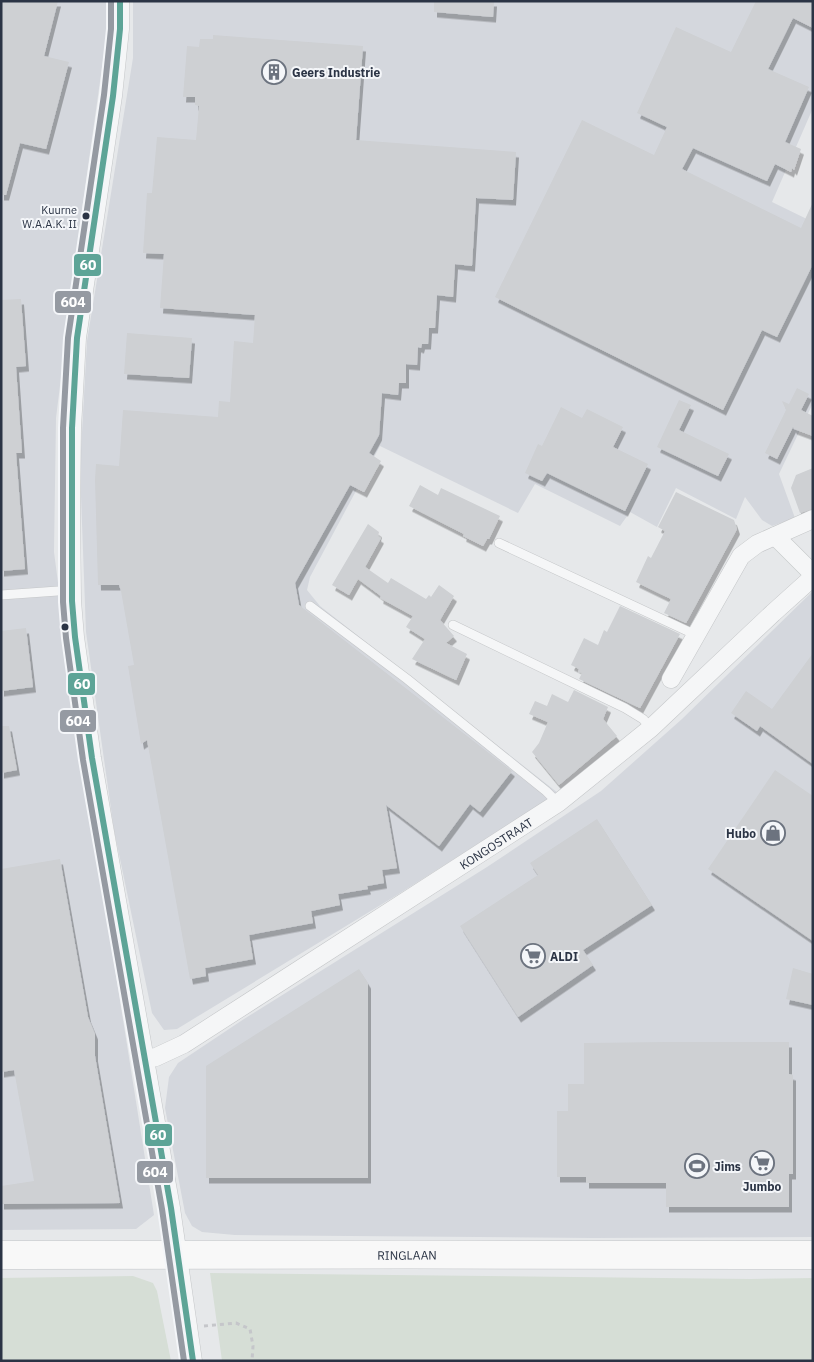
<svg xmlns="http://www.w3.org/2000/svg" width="814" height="1362" font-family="'IBM Plex Sans',sans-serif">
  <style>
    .built { fill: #d4d7dd }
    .green { fill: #d6ded6 }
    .building { fill: #ced0d3; filter: url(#shadow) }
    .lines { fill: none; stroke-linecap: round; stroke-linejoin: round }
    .lane-casing { stroke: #c4c6c8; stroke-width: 10 }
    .street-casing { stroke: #c4c6c8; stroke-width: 19 }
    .primary-casing { stroke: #c2c5c8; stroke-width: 29 }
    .path { stroke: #c5c6ca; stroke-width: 3; stroke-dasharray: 4 4; stroke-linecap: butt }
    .lane { stroke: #f5f6f7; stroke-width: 9 }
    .street { stroke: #f5f6f7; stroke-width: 18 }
    .primary { stroke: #f8f8f8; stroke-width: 28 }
    .bus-1-casing { stroke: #f4f6f9; stroke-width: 10 }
    .bus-2-casing { stroke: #f4f6f9; stroke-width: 10 }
    .bus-1 { stroke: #5da497; stroke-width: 6 }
    .bus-2 { stroke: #959aa2; stroke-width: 6 }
    .bus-dot { fill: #2b3445; stroke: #f4f6f9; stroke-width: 2 }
    .labels { text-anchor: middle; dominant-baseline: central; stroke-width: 4; stroke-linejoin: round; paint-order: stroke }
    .bus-label { font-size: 11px; fill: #2b3445; stroke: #f4f6f9; text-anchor: end }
    .poi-label { font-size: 12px; font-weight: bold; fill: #2b3445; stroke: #f4f6f9; text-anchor: start }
    .street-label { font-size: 12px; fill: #2b3445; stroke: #f4f6f9 }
    .line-badge { stroke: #f4f6f9; stroke-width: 2 }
    .badge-label { font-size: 14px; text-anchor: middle; font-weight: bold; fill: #fff }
  </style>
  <defs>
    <filter id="shadow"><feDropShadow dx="3" dy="5.5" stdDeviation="0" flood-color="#0004"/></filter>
  </defs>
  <rect width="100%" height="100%" fill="#e6e8ea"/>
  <!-- built -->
  <g class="built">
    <path d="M 1,1 L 107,1 L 108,25 L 81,216 L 56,418 L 54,552 L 78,736 L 154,1215 L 136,1229 L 1,1230 Z"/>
    <path d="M 133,1 L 813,1 L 813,108 L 772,202 L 813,222 L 813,403 L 779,474 L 795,518 L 772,526 L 762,520 L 745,497 L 736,519 L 676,488 L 657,527 L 630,512 L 620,526 L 535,484 L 518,513 L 380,446 L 310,577 L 307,590 L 320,606 L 558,793 L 397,895 L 177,1029 L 164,1030 L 152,1013 L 114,830 L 86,632 L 80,469 L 87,341 L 133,58 Z"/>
    <path d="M 813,591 L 813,1237 L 593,1238 L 235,1235 L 202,1232 L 192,1226 L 185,1213 L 165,1108 L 169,1077 L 178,1063 L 244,1019 L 487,867 L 601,791 L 682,719 Z"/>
  </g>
  <!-- green -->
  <g class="green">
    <path d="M 210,1273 L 750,1279 L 813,1278 L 813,1361 L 222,1361 Z"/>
    <path d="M 133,1276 L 153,1283 L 157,1291 L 171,1361 L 1,1361 L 1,1278 Z"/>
  </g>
  <!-- building -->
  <g class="building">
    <path d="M 1,1 L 58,1 L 44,56 L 69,62 L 46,149 L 20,143 L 6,195 L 1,195 Z"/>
    <path d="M 434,1 L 494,1 L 493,17 L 434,12 Z"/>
    <path d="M 756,1 L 813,1 L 813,28 L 793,18 L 768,69 L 809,87 L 785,142 L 801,149 L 794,170 L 792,168 L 791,172 L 775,164 L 767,181 L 693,148 L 682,169 L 801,228 L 813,202 L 813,264 L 777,337 L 762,330 L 723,410 L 495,297 L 582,120 L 654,155 L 667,127 L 637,113 L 676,27 L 731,52 Z"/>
    <path d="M 213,35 L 363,46 L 356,140 L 516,152 L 513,200 L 476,198 L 472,266 L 455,264 L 453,297 L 437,295 L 435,328 L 429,328 L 428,344 L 422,344 L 421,348 L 418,347 L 417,365 L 406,364 L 406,383 L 399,383 L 398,395 L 382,393 L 379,435 L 369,453 L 381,461 L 364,492 L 350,485 L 295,583 L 299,605 L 512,771 L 480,812 L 470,804 L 439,846 L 386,805 L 397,868 L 382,870 L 384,883 L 367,886 L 368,889 L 338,894 L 340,905 L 311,911 L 313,923 L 249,935 L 253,959 L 205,968 L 206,976 L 190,979 L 147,740 L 141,744 L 128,666 L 134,665 L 121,591 L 119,585 L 98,585 L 95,480 L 96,464 L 119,466 L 123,410 L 218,417 L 219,401 L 230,402 L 234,341 L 253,343 L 255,315 L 160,308 L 164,254 L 143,253 L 147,193 L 152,193 L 157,137 L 196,140 L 199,106 L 195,105 L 195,97 L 183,97 L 187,46 L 199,47 L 200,39 L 213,39 Z"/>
    <path d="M 21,299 L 26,366 L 16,367 L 22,453 L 16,453 L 25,569 L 1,571 L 1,300 Z"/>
    <path d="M 127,333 L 192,338 L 189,378 L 124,374 Z"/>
    <path d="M 797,388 L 809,394 L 801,410 L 813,416 L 813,436 L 794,429 L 793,427 L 777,459 L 765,453 L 786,410 L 782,401 L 789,404 Z"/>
    <path d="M 679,400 L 691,405 L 679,430 L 729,454 L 718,476 L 657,447 Z"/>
    <path d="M 561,407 L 582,418 L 587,409 L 623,427 L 613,447 L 648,464 L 625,511 L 547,473 L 542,481 L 525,473 L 538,444 L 542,446 Z"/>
    <path d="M 813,468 L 813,509 L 800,513 L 791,488 L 796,475 Z"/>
    <path d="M 420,485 L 438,495 L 441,488 L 500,516 L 489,539 L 487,539 L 483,546 L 463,536 L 464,534 L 409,506 Z"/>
    <path d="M 676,492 L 734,520 L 737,529 L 686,623 L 664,613 L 671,599 L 636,582 L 648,556 L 651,558 L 665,531 L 658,527 Z"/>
    <path d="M 368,524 L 379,532 L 378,536 L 381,538 L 365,567 L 388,583 L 391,578 L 426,599 L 429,595 L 431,597 L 439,585 L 454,596 L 440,620 L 454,636 L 446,643 L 467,654 L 456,680 L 412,659 L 425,639 L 406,627 L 413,616 L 380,598 L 381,596 L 358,579 L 349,595 L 332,585 Z"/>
    <path d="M 620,606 L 680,634 L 640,708 L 579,679 L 582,673 L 578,672 L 579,669 L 571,665 L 584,638 L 598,645 L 604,630 L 607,632 Z"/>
    <path d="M 26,628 L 33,687 L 1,691 L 1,631 Z"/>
    <path d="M 813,653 L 813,764 L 760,726 L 757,731 L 731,713 L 746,691 L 772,709 Z"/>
    <path d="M 574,690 L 608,707 L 603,719 L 617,736 L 559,785 L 532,752 L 539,743 L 548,722 L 529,714 L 535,701 L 547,706 L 552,694 L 568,702 Z"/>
    <path d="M 1,726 L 9,726 L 17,770 L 1,773 Z"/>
    <path d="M 775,770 L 813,796 L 813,941 L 708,869 Z"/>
    <path d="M 597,819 L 652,905 L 583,950 L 593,965 L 518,1017 L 460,926 L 538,875 L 530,863 Z"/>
    <path d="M 60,859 L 88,1017 L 95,1034 L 95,1056 L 120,1203 L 1,1204 L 1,1186 L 34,1181 L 14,1070 L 1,1072 L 1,869 Z"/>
    <path d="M 793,968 L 813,974 L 813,1005 L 786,999 Z"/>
    <path d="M 359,969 L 368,983 L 368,1178 L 206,1178 L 206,1066 Z"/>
    <path d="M 667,1042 L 789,1042 L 789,1074 L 793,1075 L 793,1174 L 789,1174 L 789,1207 L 666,1207 L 666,1183 L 586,1183 L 586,1177 L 557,1177 L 557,1111 L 568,1111 L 568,1084 L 584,1084 L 584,1043 Z"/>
  </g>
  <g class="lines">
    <defs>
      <g id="lane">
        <path d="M 499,543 L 696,635"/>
        <path d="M 1,595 L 72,590"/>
        <path d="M 310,606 L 407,679 L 546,791 L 558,803"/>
        <path d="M 453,625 L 625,708 L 643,719 L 651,728"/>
      </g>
      <g id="street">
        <path d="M 120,1 L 120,29 L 113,96 L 77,338 L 72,428 L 71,511 L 72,601 L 75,637 L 92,758 L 171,1208 L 193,1361"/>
        <path d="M 775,536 L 813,574"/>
        <path d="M 671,679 L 741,556 L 757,544 L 813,519"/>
        <path id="s1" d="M 144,1059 L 156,1057 L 184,1044 L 558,803 L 651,728 L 773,613 L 813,577"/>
      </g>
      <g id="primary">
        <path id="s2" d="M 1,1255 C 272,1256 542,1253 813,1255"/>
      </g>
    </defs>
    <!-- lane casing -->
    <use href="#lane" class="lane-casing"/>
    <!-- street casing -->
    <use href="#street" class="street-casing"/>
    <!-- primary casing -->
    <use href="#primary" class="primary-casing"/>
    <!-- path -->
    <path class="path" d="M 204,1326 L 236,1323 L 250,1329 L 253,1346 L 252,1361"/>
    <!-- lane -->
    <use href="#lane" class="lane"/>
    <!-- street -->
    <use href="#street" class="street"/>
    <!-- primary -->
    <use href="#primary" class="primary"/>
    <defs>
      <path id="bus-1" d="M 120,1 L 120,29 L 113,96 L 77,338 L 72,428 L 72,601 L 75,637 L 92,758 L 171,1208 L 193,1361"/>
      <path id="bus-2" d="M 111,1 L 111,29 L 104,95 L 68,338 L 63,428 L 63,602 L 66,638 L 83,760 L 162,1209 L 184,1361"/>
    </defs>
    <!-- bus-1 casing -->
    <use href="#bus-1" class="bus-1-casing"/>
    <!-- bus-2 casing -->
    <use href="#bus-2" class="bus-2-casing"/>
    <!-- bus-1 -->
    <use href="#bus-1" class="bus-1"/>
    <!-- bus-2 -->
    <use href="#bus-2" class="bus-2"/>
  </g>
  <!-- icons -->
  <defs>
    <symbol id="building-ring" viewBox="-11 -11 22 22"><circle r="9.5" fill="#f4f6f9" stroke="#6c737f" stroke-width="1.5"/><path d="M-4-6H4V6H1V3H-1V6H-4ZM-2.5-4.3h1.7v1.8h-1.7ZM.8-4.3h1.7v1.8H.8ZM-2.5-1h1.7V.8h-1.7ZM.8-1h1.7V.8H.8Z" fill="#6c737f"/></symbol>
    <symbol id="shop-ring" viewBox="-11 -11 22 22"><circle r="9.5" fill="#f4f6f9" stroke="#6c737f" stroke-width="1.5"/><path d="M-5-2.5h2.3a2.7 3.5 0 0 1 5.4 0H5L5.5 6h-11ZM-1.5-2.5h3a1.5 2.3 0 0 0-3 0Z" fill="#6c737f"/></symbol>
    <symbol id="supermarket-ring" viewBox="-11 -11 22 22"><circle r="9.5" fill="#f4f6f9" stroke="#6c737f" stroke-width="1.5"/><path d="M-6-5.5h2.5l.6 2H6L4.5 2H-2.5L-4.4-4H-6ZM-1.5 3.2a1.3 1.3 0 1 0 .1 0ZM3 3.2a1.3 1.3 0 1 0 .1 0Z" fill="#6c737f"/></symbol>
    <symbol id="stadium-ring" viewBox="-11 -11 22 22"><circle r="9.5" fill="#f4f6f9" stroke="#6c737f" stroke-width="1.5"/><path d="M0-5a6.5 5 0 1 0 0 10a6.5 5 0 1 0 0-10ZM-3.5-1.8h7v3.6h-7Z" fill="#6c737f"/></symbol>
  </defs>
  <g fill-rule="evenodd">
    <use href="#building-ring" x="260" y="58" width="28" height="28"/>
    <use href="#shop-ring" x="759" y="819" width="28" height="28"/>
    <use href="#supermarket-ring" x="519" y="942" width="28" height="28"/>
    <use href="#supermarket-ring" x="748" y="1149" width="28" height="28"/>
    <use href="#stadium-ring" x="683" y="1152" width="28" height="28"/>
  </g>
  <!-- markers -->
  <g class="bus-dot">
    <circle cx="86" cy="216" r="4.5"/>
    <circle cx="65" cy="627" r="4.5"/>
  </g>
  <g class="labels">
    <!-- bus labels -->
    <g class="bus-label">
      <text x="77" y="210">Kuurne<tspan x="77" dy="14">W.A.A.K. II</tspan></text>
    </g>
    <!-- poi labels -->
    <g class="poi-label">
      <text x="292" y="72">Geers Industrie</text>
      <text x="756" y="833" text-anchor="end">Hubo</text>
      <text x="550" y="956">ALDI</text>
      <text x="714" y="1166">Jims</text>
      <text x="762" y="1186" text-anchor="middle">Jumbo</text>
    </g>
    <!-- street labels -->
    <g class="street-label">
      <text stroke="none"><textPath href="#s1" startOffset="414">KONGOSTRAAT</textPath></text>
      <text stroke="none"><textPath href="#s2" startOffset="406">RINGLAAN</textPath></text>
    </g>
  </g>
  <g class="line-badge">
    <rect x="73" y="253" width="29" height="24" rx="5" fill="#5da497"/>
    <rect x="54" y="290" width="38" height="24" rx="5" fill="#959aa2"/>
    <rect x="67" y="672" width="29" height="24" rx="5" fill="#5da497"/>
    <rect x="59" y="709" width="38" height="24" rx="5" fill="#959aa2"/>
    <rect x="144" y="1123" width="29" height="24" rx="5" fill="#5da497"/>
    <rect x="136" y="1160" width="38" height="24" rx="5" fill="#959aa2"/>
  </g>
  <g class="badge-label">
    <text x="88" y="270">60</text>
    <text x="73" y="307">604</text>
    <text x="82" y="689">60</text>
    <text x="78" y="726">604</text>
    <text x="158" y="1140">60</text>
    <text x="155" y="1177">604</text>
  </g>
  <!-- border -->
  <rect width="814" height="1362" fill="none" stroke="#2b3445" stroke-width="5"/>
</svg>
